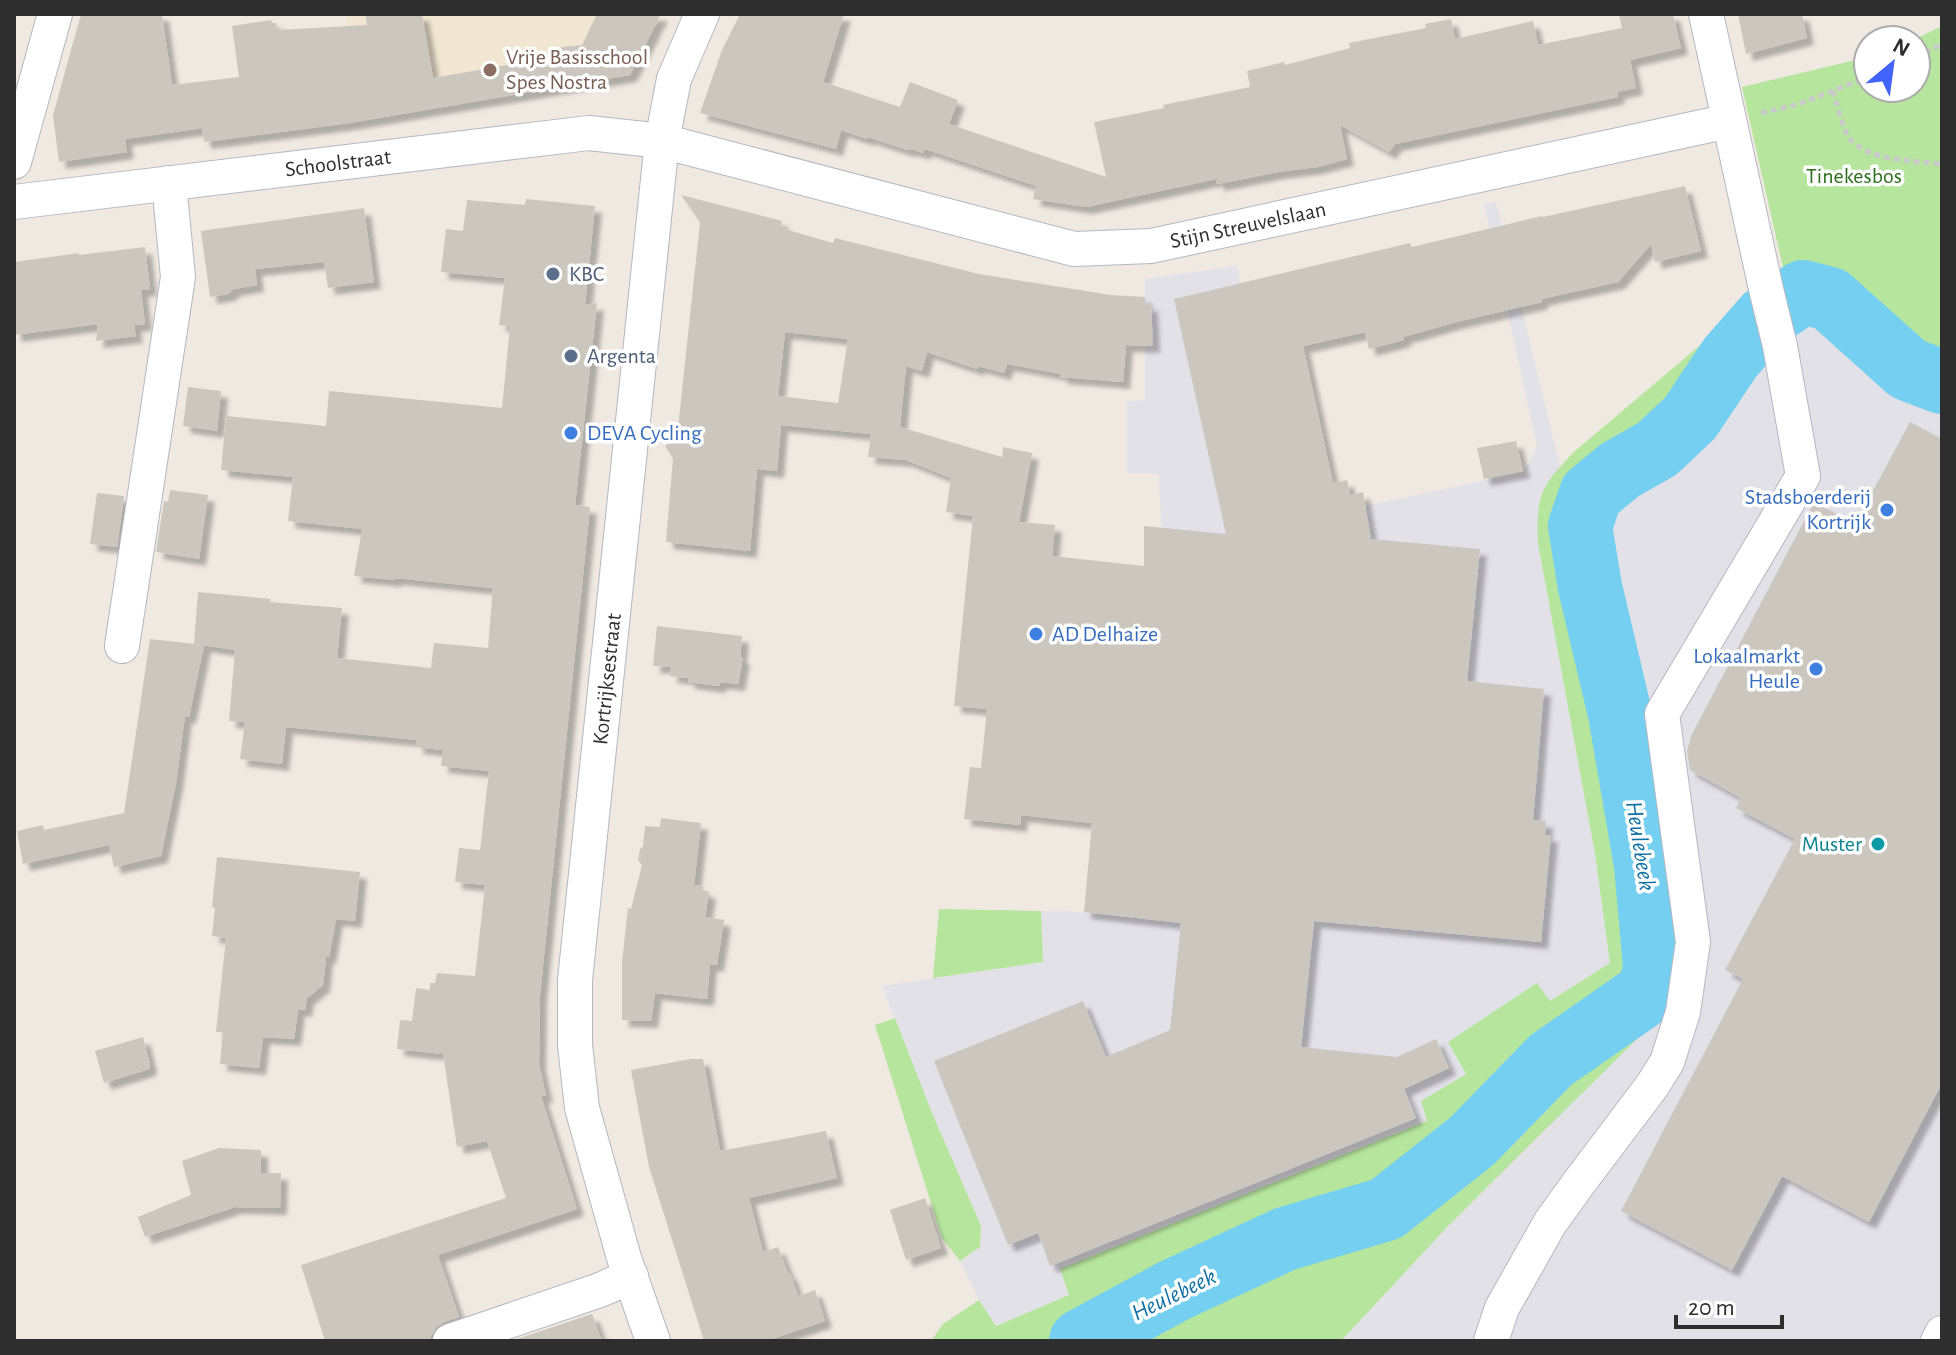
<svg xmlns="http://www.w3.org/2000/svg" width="1956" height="1355" font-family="'Alegreya Sans',sans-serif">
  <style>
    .industrial { fill: #e3e1e8 }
    .education { fill: #f0e6d1 }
    .green { fill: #b6e59e }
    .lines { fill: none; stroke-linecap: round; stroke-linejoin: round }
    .river { stroke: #75cff0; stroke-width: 64 }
    .building { fill: #cbc7bf; fill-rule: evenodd; filter: url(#shadow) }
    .minor-casing { stroke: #b4b7c1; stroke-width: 36 }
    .path { stroke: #c9c9c9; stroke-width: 5; stroke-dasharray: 6 4; stroke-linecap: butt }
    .minor { stroke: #fff; stroke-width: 34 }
    .education-dot { fill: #8d6e63; stroke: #fff; stroke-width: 3 }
    .service-dot { fill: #5c6f8a; stroke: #fff; stroke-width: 3 }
    .shop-dot { fill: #3f7fe0; stroke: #fff; stroke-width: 3 }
    .culture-dot { fill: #0f9aa8; stroke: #fff; stroke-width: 3 }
    .labels { text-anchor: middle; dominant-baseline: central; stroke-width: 7; stroke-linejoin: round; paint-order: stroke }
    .education-label { font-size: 22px; fill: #785e54; stroke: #fff; text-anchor: start }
    .street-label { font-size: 22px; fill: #2e2e2e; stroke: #fff }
    .park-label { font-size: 22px; fill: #2c6e1b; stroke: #fff }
    .service-label { font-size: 22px; fill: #4e5e75; stroke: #fff; text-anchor: start }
    .shop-label { font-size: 22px; fill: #366cbe; stroke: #fff; text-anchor: start }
    .culture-label { font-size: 22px; fill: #0d838f; stroke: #fff; text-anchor: end }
    .water-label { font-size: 24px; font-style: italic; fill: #0d6fa3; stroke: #fff }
  </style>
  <defs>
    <filter id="shadow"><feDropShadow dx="7" dy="7" stdDeviation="2" flood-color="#0004"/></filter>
  </defs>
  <rect width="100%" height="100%" fill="#efe9e1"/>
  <!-- industrial -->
  <g class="industrial">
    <path d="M 1496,202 L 1560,467 L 1540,495 L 1538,543 L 1595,854 L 1610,963 L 1549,1002 L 1537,984 L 1448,1042 L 1466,1074 L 1421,1101 L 1427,1121 L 1061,1269 L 1069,1295 L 996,1326 L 979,1300 L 960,1261 L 969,1257 L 981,1226 L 930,1108 L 882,986 L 1043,962 L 1041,911 L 1084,912 L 1129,917 L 1163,568 L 1159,474 L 1127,473 L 1127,401 L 1145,400 L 1145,279 L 1237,266 L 1291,522 L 1524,472 L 1537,446 L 1484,204 Z"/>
    <path d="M 1801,319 L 1942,403 L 1942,1341 L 1341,1341 L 1449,1225 L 1641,1035 L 1674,993 L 1680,938 L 1632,717 L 1625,644 L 1611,579 L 1607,528 L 1615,506 L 1701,446 L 1751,377 L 1761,346 Z"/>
  </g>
  <!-- education -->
  <path class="education" d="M 346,14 L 661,14 L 630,75 L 378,117 L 347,66 Z"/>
  <!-- green -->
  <g class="green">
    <path d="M 1942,26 L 1942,365 L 1928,364 L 1825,274 L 1811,272 L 1787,285 L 1742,87 L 1868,57 L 1868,88 L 1916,88 L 1916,40 L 1913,40 Z"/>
    <path d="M 1724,325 L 1741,328 L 1761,346 L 1751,377 L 1701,446 L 1615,505 L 1607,528 L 1611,579 L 1625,644 L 1632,717 L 1680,938 L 1634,945 L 1640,981 L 1625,998 L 1531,1065 L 1489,1101 L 1426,1165 L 1395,1179 L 1266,1230 L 1135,1294 L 1047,1341 L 931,1341 L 943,1324 L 979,1300 L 996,1326 L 1069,1295 L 1060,1269 L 1427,1121 L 1421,1101 L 1466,1074 L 1448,1042 L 1537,983 L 1550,1001 L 1610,963 L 1595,854 L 1538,543 C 1536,494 1541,486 1575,451 Z"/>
    <path d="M 939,909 L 1041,911 L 1043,962 L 933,978 Z"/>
    <path d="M 895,1018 L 930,1108 L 981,1226 L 980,1247 L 960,1261 L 942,1238 L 875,1025 Z"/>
    <path d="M 1629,1018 L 1641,1035 L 1449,1225 L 1341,1341 L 1100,1341 L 1196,1293 L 1348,1231 L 1427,1201 L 1544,1082 Z"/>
  </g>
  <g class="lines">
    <!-- river -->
    <path class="river" d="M 1081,1341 L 1175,1290 L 1285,1239 L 1386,1209 L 1472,1141 L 1551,1060 L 1650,991 L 1655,967 L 1646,865 L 1620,714 L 1590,587 L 1580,526 L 1591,494 L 1620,470 L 1657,449 L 1690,418 L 1730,358 L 1765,318 L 1803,292 L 1830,299 L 1908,369 L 1942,382"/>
  </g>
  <!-- building -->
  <g class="building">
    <path d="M 81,14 L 162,14 L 172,85 L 239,77 L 232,26 L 271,20 L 272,23 L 276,23 L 277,30 L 367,25 L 365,14 L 422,14 L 433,78 L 552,57 L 562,47 L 582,45 L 597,14 L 661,14 L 630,75 L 349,123 L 204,142 L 202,128 L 125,139 L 127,152 L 59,162 L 53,115 Z"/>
    <path d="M 740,14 L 844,14 L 823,82 L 900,107 L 910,82 L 958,100 L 949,124 L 1106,177 L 1094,122 L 1164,108 L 1163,105 L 1250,87 L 1247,71 L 1284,62 L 1285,65 L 1350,48 L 1349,43 L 1426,28 L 1425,24 L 1451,19 L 1455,39 L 1533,21 L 1538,45 L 1622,28 L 1619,14 L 1673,14 L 1681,48 L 1630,60 L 1636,88 L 1617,92 L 1618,97 L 1395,144 L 1389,152 L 1340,125 L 1347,159 L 1317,167 L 1278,172 L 1217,184 L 1216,179 L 1086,207 L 1033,199 L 1036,186 L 925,149 L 923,153 L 911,149 L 907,150 L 868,137 L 867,139 L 841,130 L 836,149 L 700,113 L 722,50 Z"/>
    <path d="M 1738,14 L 1802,14 L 1807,38 L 1746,54 Z"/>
    <path d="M 1685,186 L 1701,251 L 1655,262 L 1651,244 L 1618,282 L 1541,299 L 1542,302 L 1456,322 L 1403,337 L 1404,340 L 1369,349 L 1365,332 L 1303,346 L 1333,483 L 1347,480 L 1350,495 L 1363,492 L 1371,539 L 1480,549 L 1467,681 L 1544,689 L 1533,820 L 1546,821 L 1545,835 L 1551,835 L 1541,942 L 1314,921 L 1301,1047 L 1397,1057 L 1436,1039 L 1449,1068 L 1404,1089 L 1416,1118 L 1050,1266 L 1038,1233 L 1008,1245 L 934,1061 L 1083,1001 L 1106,1057 L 1170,1030 L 1181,923 L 1084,912 L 1092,823 L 1021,815 L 1020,825 L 964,819 L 970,767 L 981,768 L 987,709 L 954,706 L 973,516 L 946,512 L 951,478 L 906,460 L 868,457 L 871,434 L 781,425 L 777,471 L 757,469 L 750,551 L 666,542 L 673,458 L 665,446 L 677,438 L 700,222 L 681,195 L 782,221 L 781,228 L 833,243 L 835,238 L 979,274 L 1111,295 L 1145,297 L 1145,305 L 1151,304 L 1153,346 L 1126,345 L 1123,382 L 1060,377 L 1061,374 L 1007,364 L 1004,373 L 978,366 L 977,369 L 927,352 L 922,371 L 906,366 L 900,427 L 1002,457 L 1003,447 L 1032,453 L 1019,522 L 1055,525 L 1052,556 L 1144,566 L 1144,526 L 1226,534 L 1174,299 L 1410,243 L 1412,247 L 1517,222 L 1542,216 L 1543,217 ZM 785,332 L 848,339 L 838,403 L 778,396 Z"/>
    <path d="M 526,199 L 595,206 L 585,305 L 597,303 L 575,505 L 590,507 L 540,995 L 539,1064 L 546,1096 L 541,1096 L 577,1209 L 438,1255 L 459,1317 L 444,1322 L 436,1327 L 431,1336 L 431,1341 L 325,1341 L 301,1265 L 506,1198 L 487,1141 L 457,1147 L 443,1054 L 397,1049 L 400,1020 L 412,1021 L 416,988 L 430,990 L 430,983 L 435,983 L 437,973 L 475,976 L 485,885 L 455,882 L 459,848 L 480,850 L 489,771 L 441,766 L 443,750 L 416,747 L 417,740 L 286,727 L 282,764 L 240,759 L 245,722 L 229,721 L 235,650 L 194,644 L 198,592 L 271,599 L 270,602 L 342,608 L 337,658 L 431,668 L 434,643 L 488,648 L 493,588 L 395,578 L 395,580 L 354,576 L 362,529 L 288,521 L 293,477 L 221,470 L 226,416 L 326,426 L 329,391 L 502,408 L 510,326 L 499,325 L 505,278 L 441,272 L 446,229 L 463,231 L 467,200 L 525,205 Z"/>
    <path d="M 364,208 L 374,282 L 328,288 L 324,262 L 255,269 L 257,285 L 234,289 L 228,294 L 210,297 L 201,231 Z"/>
    <path d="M 145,247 L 150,289 L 141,290 L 145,324 L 134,325 L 136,336 L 96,341 L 98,324 L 14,335 L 14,262 L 79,253 L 79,255 Z"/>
    <path d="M 188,387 L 221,391 L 217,431 L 183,426 Z"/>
    <path d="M 1910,422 L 1942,439 L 1942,1083 L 1869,1222 L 1782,1176 L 1732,1270 L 1621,1211 L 1743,979 L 1725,970 L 1795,839 L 1736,808 L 1741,798 L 1690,770 L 1687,751 L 1691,736 L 1814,502 L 1855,524 Z"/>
    <path d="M 1516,441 L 1523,471 L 1484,479 L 1477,448 Z"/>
    <path d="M 170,490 L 208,495 L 199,559 L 156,552 L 164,501 L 168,502 Z"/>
    <path d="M 97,493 L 124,496 L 117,547 L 90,544 Z"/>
    <path d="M 657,626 L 742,636 L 740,657 L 743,658 L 738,684 L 720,682 L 719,686 L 688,682 L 688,678 L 670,676 L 671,667 L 653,666 Z"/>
    <path d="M 150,639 L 204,645 L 189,717 L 185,716 L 176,783 L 161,856 L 114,867 L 109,845 L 23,864 L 17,831 L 43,825 L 44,830 L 124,813 Z"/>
    <path d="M 661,818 L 701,823 L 694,885 L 702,886 L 702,890 L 709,892 L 705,917 L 724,920 L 717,965 L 710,964 L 707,999 L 655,993 L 651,1021 L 622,1020 L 622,962 L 628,908 L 631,909 L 642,865 L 638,860 L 640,849 L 643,847 L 645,826 L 660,827 Z"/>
    <path d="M 217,857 L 360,872 L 355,921 L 336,919 L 329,957 L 326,957 L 323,985 L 307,998 L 305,1010 L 298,1009 L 294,1039 L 263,1037 L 259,1068 L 220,1064 L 223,1032 L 216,1032 L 226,938 L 212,936 L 215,908 L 212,907 Z"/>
    <path d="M 143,1037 L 150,1065 L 149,1069 L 104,1083 L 95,1051 Z"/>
    <path d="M 691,1059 L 703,1059 L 720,1151 L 826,1131 L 837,1178 L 749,1198 L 763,1252 L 778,1247 L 788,1273 L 790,1273 L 798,1296 L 815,1290 L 825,1321 L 766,1341 L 704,1341 L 649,1167 L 631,1070 Z"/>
    <path d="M 219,1148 L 261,1150 L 261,1173 L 281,1173 L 280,1208 L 235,1207 L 145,1237 L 138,1217 L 191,1195 L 182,1161 Z"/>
    <path d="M 925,1198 L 941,1248 L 906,1260 L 890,1210 Z"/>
    <path d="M 592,1314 L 602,1341 L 515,1341 L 514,1340 Z"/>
  </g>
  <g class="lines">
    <defs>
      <g id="minor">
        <path d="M 14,162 L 55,14"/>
        <path d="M 14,202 L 589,133 L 662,141 L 1074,249 L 1151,246 L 1729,121"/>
        <path d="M 122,646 L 178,277 L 169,183"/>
        <path d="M 450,1341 L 600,1290 L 631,1276"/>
        <path d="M 653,1341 L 624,1258 L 582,1108 L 575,1045 L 575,980 L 662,141 L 674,79 L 702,14"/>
        <path d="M 1491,1341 L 1502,1308 L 1550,1223 L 1578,1184 L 1652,1086 L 1667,1062 L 1683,1012 L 1693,942 L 1662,714 L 1803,476 L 1780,346 L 1766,289 L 1706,14"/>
        <path d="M 1938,1341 L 1942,1333"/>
      </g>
    </defs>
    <!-- minor casing -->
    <use href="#minor" class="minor-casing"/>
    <!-- path -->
    <g class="path">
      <path d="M 1916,57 L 1942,44"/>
      <path d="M 1833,91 C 1836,101 1844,133 1850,139 C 1869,161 1915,161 1942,164"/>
      <path d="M 1761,113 L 1799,104 L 1868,77"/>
    </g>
    <!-- minor -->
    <use href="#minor" class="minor"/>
  </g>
  <!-- markers -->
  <circle class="education-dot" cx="490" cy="70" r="8"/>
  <g class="service-dot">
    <circle cx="553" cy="274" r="8"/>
    <circle cx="571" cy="356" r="8"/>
  </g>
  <g class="shop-dot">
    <circle cx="571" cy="433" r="8"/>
    <circle cx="1887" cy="510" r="8"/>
    <circle cx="1036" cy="634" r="8"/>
    <circle cx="1816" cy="669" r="8"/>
  </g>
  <circle class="culture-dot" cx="1878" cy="844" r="8"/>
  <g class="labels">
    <!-- education labels -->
    <g class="education-label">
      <text x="506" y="57">Vrije Basisschool<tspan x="506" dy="25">Spes Nostra</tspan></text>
    </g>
    <!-- street labels -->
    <g class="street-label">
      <text transform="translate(338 163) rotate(-7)">Schoolstraat</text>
      <text transform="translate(1248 225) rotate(-12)">Stijn Streuvelslaan</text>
      <text transform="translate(607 679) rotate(-84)">Kortrijksestraat</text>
    </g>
    <!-- park labels -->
    <g class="park-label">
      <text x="1854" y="176">Tinekesbos</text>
    </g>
    <!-- service labels -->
    <g class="service-label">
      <text x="569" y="274">KBC</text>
      <text x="587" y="356">Argenta</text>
    </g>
    <!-- shop labels -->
    <g class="shop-label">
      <text x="587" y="433">DEVA Cycling</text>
      <text x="1871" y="497" text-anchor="end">Stadsboerderij<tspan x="1871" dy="25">Kortrijk</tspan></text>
      <text x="1052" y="634">AD Delhaize</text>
      <text x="1800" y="656" text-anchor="end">Lokaalmarkt<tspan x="1800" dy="25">Heule</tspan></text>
    </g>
    <!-- culture labels -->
    <g class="culture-label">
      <text x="1862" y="844">Muster</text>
    </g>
    <!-- water labels -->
    <g class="water-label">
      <text transform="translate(1640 846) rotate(81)">Heulebeek</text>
      <text transform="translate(1174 1295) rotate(-26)">Heulebeek</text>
    </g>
  </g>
  <!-- border -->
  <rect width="1956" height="1355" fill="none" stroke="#2e2e2e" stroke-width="32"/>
  <!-- north arrow -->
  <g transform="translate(1892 64) rotate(29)"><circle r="38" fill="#ffffff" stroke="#ababab" stroke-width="2"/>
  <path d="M0-6L14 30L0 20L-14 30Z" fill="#4264fb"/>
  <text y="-12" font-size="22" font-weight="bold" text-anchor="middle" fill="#2e2e2e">N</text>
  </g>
  <!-- scale -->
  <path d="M1676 1315v12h106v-12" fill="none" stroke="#2e2e2e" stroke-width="4"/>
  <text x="1688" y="1315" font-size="24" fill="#2e2e2e" stroke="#ffffff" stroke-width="6" paint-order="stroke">20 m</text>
</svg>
